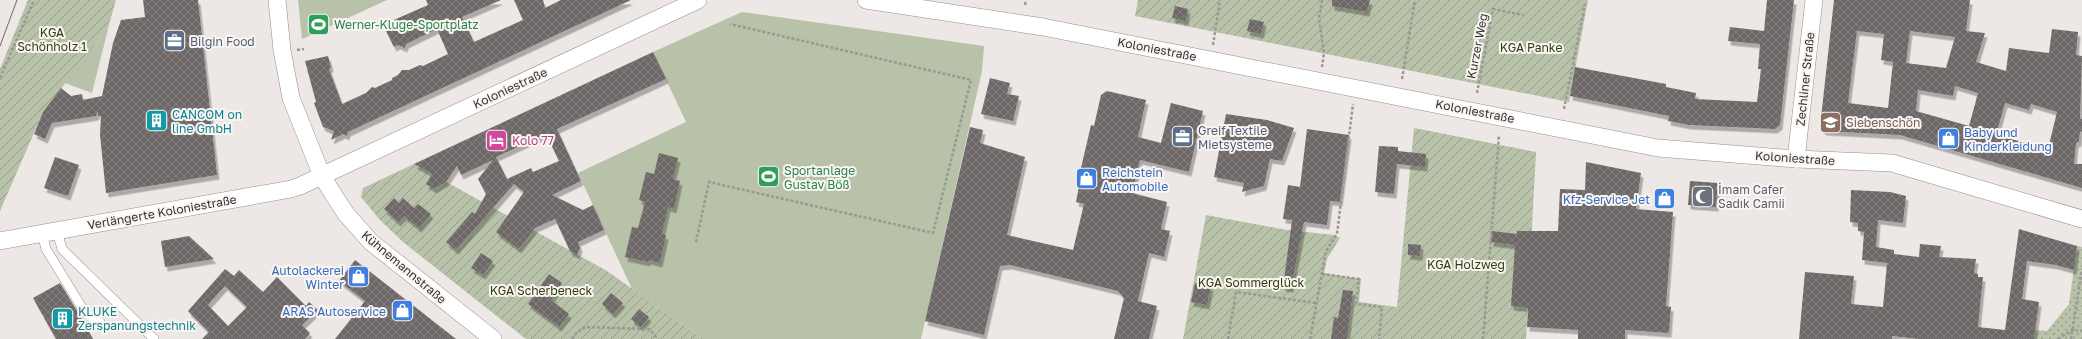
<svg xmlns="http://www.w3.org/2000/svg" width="2082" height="339" font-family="'Golos Text',sans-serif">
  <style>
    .grass { fill: #b7c2a8 }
    .park { fill: url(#park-dots) }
    .garden { fill: url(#garden-furrows) }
    .building { fill: url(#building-cross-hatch); fill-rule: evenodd; filter: url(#shadow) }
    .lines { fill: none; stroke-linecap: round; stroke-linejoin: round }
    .service-casing { stroke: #958f8d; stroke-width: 10 }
    .minor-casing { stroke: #958f8d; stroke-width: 18 }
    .path { stroke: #9b9795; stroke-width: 2.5; stroke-dasharray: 3 2; stroke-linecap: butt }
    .service { stroke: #fff; stroke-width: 9 }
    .minor { stroke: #fff; stroke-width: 17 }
    .tram { stroke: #6b6867; stroke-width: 1 }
    .labels { text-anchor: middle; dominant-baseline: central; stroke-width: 4; stroke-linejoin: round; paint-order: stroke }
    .leisure-label { font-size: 12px; fill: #27864d; stroke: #faf5f2; text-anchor: start }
    .park-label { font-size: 12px; fill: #2f3e0f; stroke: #faf5f2 }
    .service-label { font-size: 12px; fill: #4e5e75; stroke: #faf5f2; text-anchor: start }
    .street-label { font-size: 12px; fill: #353332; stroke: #faf5f2 }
    .culture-label { font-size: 12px; fill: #0d838f; stroke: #faf5f2; text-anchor: start }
    .education-label { font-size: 12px; fill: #785e54; stroke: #faf5f2; text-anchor: start }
    .shop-label { font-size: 12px; fill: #366cbe; stroke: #faf5f2; text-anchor: end }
    .hotel-label { font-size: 12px; fill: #b23c85; stroke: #faf5f2; text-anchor: start }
    .worship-label { font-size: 12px; fill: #5b616d; stroke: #faf5f2; text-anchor: start }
  </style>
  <defs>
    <pattern id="park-dots" width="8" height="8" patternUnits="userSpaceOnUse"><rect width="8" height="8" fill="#b7c2a8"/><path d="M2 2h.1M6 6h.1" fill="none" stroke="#969e89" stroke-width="1.8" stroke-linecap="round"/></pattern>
    <pattern id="garden-furrows" width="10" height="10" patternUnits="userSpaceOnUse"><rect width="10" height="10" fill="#b7c2a8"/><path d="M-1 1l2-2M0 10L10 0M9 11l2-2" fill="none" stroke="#969e89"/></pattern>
    <pattern id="building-cross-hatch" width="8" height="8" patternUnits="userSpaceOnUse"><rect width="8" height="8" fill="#6e6967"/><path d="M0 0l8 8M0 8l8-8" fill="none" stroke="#837f7e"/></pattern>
    <filter id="shadow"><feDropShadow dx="2.5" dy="4.5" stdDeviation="0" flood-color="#0004"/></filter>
  </defs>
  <rect width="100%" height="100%" fill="#ede7e5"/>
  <!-- grass -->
  <g class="grass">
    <path d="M 298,0 L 387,0 L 302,39 Z"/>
    <path d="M 742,12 L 984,46 L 982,71 L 921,339 L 703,339 L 632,289 L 578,173 L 686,122 L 653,52 Z"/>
    <path d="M 110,21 L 92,93 L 65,83 L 104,33 Z"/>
  </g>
  <!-- park -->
  <path class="park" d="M 2077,246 L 2082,247 L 2082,339 L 2034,339 L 2035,330 L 2047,331 L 2069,304 Z"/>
  <!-- garden -->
  <g class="garden">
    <path d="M 28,0 L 116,0 L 110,21 L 104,33 L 43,112 L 0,211 L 0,69 Z"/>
    <path d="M 1138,0 L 1588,0 L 1569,102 L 1135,16 Z"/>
    <path d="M 1414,128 L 1536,152 L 1526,339 L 1183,339 L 1206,215 L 1287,230 L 1334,235 L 1340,238 L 1327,259 L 1324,273 L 1361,279 L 1359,302 L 1397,307 Z"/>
    <path d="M 414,164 L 607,271 L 703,339 L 526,339 L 403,242 L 380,220 L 361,197 L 363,188 Z"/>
  </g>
  <!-- building -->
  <g class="building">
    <path d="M 143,0 L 198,0 L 217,175 L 106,193 L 100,135 L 101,116 L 98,116 L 98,111 L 96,116 L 52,123 L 45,139 L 34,134 L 43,112 L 61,88 L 71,96 L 82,94 L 83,100 L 102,96 L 113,43 L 121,20 L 145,17 Z"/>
    <path d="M 426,0 L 501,0 L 462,17 L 474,42 L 523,20 L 514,0 L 543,0 L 545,8 L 561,0 L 631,0 L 348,132 L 347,136 L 343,134 L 331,140 L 334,131 L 323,127 L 314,103 L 316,102 L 305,61 L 328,56 L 331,67 L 329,69 L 342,104 L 366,93 L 372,87 L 375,88 L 392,80 L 392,78 L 398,75 L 402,70 L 409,70 L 420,65 L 423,66 L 448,54 L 437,29 L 406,44 L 405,48 L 398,45 L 394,47 L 385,29 L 387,23 L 428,5 Z"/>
    <path d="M 1332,0 L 1370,0 L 1367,12 L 1332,6 Z"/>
    <path d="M 1767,0 L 1794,0 L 1780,125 L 1775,129 L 1689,125 L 1668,121 L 1669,116 L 1570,96 L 1575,67 L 1666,84 L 1666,87 L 1696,93 L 1695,99 L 1757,102 L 1761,69 L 1758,69 L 1760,44 L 1728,41 L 1730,27 L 1764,31 Z"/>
    <path d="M 1834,0 L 1970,0 L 1966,31 L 1985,33 L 1976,62 L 2006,71 L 2009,48 L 2049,53 L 2052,29 L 2078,32 L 2076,55 L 2082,56 L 2080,118 L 2082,119 L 2082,132 L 2080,131 L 2079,142 L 2076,143 L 2074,164 L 2082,164 L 2082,188 L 1900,135 L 1824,131 L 1820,127 ZM 1857,31 L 1884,34 L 1881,60 L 1893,62 L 1888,108 L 1848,103 ZM 1910,31 L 1955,37 L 1946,68 L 1906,63 ZM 1955,86 L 1978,93 L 1969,126 L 1916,111 L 1918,90 L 1953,96 ZM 2005,103 L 2029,110 L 2031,104 L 2057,112 L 2048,149 L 1996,135 Z"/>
    <path d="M 1175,6 L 1188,9 L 1186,21 L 1172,18 Z"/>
    <path d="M 1250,19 L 1264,22 L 1261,34 L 1247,31 Z"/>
    <path d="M 653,52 L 666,79 L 557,129 L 581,181 L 552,195 L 583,210 L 593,205 L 604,230 L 578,242 L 580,248 L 577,255 L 570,251 L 555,219 L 535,228 L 519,249 L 496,232 L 524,192 L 514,184 L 456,250 L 446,242 L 472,212 L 475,214 L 486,194 L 478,179 L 493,160 L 461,175 L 457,166 L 446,182 L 434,189 L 426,184 L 432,174 L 414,164 ZM 546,134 L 559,161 L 533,172 L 531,168 L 507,179 L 496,157 Z"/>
    <path d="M 990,78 L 1010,83 L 1007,94 L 1019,96 L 1013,121 L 981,114 Z"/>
    <path d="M 1107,91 L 1146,100 L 1138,137 L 1161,143 L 1171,103 L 1203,111 L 1189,172 L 1140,160 L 1132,193 L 1167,202 L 1161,229 L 1170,231 L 1164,257 L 1149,253 L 1139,296 L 1138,301 L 1157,306 L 1149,339 L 1114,339 L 1124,298 L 1118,291 L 1010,265 L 1000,266 L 984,335 L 925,321 L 970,127 L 983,130 L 980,143 L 1025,157 L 1007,235 L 1073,250 L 1084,204 L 1076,202 L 1080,181 L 1078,181 L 1091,125 L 1094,126 L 1101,95 Z"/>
    <path d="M 1226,114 L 1267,120 L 1294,128 L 1282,161 L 1270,159 L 1264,186 L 1242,192 L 1244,183 L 1214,177 Z"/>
    <path d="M 1307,129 L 1349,135 L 1340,202 L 1330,201 L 1327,225 L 1304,222 L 1291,288 L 1283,287 L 1292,220 L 1283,219 L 1288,185 L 1300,187 Z"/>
    <path d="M 1379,146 L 1398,147 L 1398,151 L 1426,154 L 1425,167 L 1397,164 L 1394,194 L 1375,192 Z"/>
    <path d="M 659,153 L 678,158 L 673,179 L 680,181 L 674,209 L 668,207 L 662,234 L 666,235 L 660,263 L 648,260 L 648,262 L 625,257 L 632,227 L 638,228 L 645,202 L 639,200 L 646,172 L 654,174 Z"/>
    <path d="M 55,157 L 79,165 L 68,196 L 44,188 Z"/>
    <path d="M 1586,162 L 1641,173 L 1636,209 L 1673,212 L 1666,306 L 1671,307 L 1669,333 L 1625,330 L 1625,339 L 1578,339 L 1578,330 L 1527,327 L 1528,308 L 1511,306 L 1515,245 L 1491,242 L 1492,231 L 1517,234 L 1517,231 L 1558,231 L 1560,189 L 1585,190 Z"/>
    <path d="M 1690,181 L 1718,183 L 1716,207 L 1688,205 Z"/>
    <path d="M 1851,190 L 1890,192 L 1906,196 L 1903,223 L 1878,220 L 1876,247 L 1894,250 L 1894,254 L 1919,257 L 1920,244 L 1941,246 L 1939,257 L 1976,259 L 1974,273 L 1978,274 L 1978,277 L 1983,277 L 1978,327 L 2005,330 L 2019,229 L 2077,246 L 2074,270 L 2056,265 L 2027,261 L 2022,299 L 2039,302 L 2034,339 L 1919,339 L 1892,336 L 1892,339 L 1799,339 L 1805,272 L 1854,276 L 1851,304 L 1883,307 L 1887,263 L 1862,260 L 1864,232 L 1858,231 L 1858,223 L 1850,222 Z"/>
    <path d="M 394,198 L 399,203 L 403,198 L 414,208 L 418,204 L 431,214 L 419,228 L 404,216 L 398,222 L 384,209 Z"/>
    <path d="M 189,236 L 214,259 L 165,267 L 161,241 Z"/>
    <path d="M 1408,244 L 1421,245 L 1420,256 L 1408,255 Z"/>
    <path d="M 481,253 L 493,261 L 483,275 L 471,268 Z"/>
    <path d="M 355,260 L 405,299 L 456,339 L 335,339 L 365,301 L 339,281 Z"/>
    <path d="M 225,269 L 234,276 L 239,270 L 263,292 L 277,277 L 306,306 L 309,302 L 318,310 L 302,325 L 310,333 L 305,339 L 202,339 L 209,332 L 188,311 ZM 225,286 L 247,307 L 228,326 L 208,305 Z"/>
    <path d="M 549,274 L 562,283 L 551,300 L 569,314 L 559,327 L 528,304 Z"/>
    <path d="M 60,283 L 76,309 L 93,339 L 56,339 L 33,298 Z"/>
    <path d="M 1195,283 L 1211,286 L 1207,305 L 1191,302 Z"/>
    <path d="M 1343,290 L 1353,291 L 1347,339 L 1331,339 L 1334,317 L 1338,318 Z"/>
    <path d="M 611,293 L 623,303 L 613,314 L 602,304 Z"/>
    <path d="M 639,309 L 649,317 L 641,327 L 631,319 Z"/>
  </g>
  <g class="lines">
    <defs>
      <g id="service">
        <path d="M 57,231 L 62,249 L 154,339"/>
        <path d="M 42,233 L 46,249 L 86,314 L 100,322"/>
      </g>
      <g id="minor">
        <path d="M 277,0 L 282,50 L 291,98 L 322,176 L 333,194 L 346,214 L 371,242 L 493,339"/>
        <path d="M 866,0 L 1043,27 L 1658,148 L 1796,159 L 1892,163 L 2082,219"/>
        <path d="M 1796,159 L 1814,0"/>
        <path d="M 0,241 L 291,189 L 300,186 L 698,0"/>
      </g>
    </defs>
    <!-- service casing -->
    <use href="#service" class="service-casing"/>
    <!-- minor casing -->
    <use href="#minor" class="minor-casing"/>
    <!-- path -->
    <g class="path">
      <path d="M 1322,0 L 1319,18 L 1324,53 L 1322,67"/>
      <path d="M 1025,5 L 1026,0"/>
      <path d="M 1213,45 L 1220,0"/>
      <path d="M 297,50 L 304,49"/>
      <path d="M 0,78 L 34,0"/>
      <path d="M 1402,79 L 1415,0"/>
      <path d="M 1477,93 L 1493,9 L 1523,15"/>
      <path d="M 1564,109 L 1585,4"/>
      <path d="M 696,242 L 709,182 L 933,233 L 971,80 L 730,24"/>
      <path d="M 1322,274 L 1359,279 L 1356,304 L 1382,307 L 1379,339"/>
      <path d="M 572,339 L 577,332 L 586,327 L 649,329 L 658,339"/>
      <path d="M 1228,339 L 1236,292 L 1316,303"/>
      <path d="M 1310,339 L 1326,251 L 1337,234 L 1353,104"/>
      <path d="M 1483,339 L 1499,135"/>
      <path d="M 2058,339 L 2072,330 L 2082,331"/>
      <path d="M 2071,339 L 2082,269"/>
    </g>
    <!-- service -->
    <use href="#service" class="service"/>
    <!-- minor -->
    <use href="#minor" class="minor"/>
    <!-- tram -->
    <path class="tram" d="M 0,46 L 17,0"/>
  </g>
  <!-- icons -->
  <defs>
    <symbol id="stadium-square" viewBox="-11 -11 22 22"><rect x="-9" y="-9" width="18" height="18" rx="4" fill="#2e9e5b" stroke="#faf5f2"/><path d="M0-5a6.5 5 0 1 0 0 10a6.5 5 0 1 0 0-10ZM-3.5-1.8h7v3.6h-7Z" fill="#fff"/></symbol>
    <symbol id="office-square" viewBox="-11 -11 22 22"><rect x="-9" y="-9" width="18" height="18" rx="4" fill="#5c6f8a" stroke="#faf5f2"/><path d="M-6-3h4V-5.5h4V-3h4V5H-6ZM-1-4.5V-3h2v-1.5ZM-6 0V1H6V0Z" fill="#fff"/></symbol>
    <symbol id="building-square" viewBox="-11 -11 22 22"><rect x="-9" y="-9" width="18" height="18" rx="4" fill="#0f9aa8" stroke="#faf5f2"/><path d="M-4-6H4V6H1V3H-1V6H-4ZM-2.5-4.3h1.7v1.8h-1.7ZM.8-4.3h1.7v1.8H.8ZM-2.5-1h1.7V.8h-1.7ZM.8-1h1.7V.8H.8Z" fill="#fff"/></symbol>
    <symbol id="school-square" viewBox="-11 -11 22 22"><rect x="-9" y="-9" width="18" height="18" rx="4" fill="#8d6e63" stroke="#faf5f2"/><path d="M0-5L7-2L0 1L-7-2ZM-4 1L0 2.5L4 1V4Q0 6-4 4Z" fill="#fff"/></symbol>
    <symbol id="shop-square" viewBox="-11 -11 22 22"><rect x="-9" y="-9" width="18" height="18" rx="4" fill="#3f7fe0" stroke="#faf5f2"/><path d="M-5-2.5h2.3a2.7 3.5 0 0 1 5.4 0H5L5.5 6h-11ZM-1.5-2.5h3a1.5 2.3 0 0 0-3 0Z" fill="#fff"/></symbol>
    <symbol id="hotel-square" viewBox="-11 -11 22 22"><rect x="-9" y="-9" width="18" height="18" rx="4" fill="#d1479c" stroke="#faf5f2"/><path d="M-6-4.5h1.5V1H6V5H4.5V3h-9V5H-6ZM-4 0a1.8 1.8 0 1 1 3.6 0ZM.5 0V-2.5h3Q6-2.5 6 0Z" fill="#fff"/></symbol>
    <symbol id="mosque-square" viewBox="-11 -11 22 22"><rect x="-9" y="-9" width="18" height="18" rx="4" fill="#6b7280" stroke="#faf5f2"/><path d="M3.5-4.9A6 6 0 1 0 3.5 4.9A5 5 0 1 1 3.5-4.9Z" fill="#fff"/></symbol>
  </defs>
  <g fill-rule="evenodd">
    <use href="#stadium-square" x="306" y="12" width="25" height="25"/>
    <use href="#office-square" x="162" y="28" width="25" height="25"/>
    <use href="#building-square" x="144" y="108" width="25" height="25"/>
    <use href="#school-square" x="1818" y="110" width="25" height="25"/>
    <use href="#office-square" x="1170" y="124" width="25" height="25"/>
    <use href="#shop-square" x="1936" y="126" width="25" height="25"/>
    <use href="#hotel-square" x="484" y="128" width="25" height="25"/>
    <use href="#stadium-square" x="756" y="164" width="25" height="25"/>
    <use href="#shop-square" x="1074" y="166" width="25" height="25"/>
    <use href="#mosque-square" x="1690" y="184" width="25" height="25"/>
    <use href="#shop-square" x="1652" y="186" width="25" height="25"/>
    <use href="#shop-square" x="346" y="264" width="25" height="25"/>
    <use href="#shop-square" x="390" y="298" width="25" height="25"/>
    <use href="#building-square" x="50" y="306" width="25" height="25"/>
  </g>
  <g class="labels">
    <!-- leisure labels -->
    <g class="leisure-label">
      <text x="334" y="24">Werner-Kluge-Sportplatz</text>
      <text x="784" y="170">Sportanlage<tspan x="784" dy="14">Gustav Böß</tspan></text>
    </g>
    <!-- park labels -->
    <g class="park-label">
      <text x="52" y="32">KGA<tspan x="52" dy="14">Schönholz 1</tspan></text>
      <text x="1531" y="47">KGA Panke</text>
      <text x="1466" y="264">KGA Holzweg</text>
      <text x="1251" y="282">KGA Sommerglück</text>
      <text x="541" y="290">KGA Scherbeneck</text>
    </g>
    <!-- service labels -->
    <g class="service-label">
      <text x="190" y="41">Bilgin Food</text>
      <text x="1198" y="130">Greif Textile<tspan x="1198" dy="14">Mietsysteme</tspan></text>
    </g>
    <!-- street labels -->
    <g class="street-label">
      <text transform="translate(1477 46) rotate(-79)">Kurzer Weg</text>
      <text transform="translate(1157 49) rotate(11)">Koloniestraße</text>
      <text transform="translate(1805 79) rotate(-84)">Zechliner Straße</text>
      <text transform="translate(510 88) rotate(-25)">Koloniestraße</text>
      <text transform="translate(1475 111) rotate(11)">Koloniestraße</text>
      <text transform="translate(1795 158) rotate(4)">Koloniestraße</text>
      <text transform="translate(162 212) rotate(-10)">Verlängerte Koloniestraße</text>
      <text transform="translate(404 267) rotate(40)">Kühnemannstraße</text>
    </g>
    <!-- culture labels -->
    <g class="culture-label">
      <text x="172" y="114">CANCOM on<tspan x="172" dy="14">line GmbH</tspan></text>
      <text x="78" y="311">KLUKE<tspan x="78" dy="14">Zerspanungstechnik</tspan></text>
    </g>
    <!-- education labels -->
    <g class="education-label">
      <text x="1846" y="122">Siebenschön</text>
    </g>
    <!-- shop labels -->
    <g class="shop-label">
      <text x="1964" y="132" text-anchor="start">Baby und<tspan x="1964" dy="14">Kinderkleidung</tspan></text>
      <text x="1102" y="172" text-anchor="start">Reichstein<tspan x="1102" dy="14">Automobile</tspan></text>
      <text x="1650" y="199">Kfz-Service Jet</text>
      <text x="344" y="270">Autolackerei<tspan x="344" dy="14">Winter</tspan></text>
      <text x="386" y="311">ARAS Autoservice</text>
    </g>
    <!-- hotel labels -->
    <g class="hotel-label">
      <text x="512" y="140">Kolo 77</text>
    </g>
    <!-- worship labels -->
    <g class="worship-label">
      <text x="1718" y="189">İmam Cafer<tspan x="1718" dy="14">Sadık Camii</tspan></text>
    </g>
  </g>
</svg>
